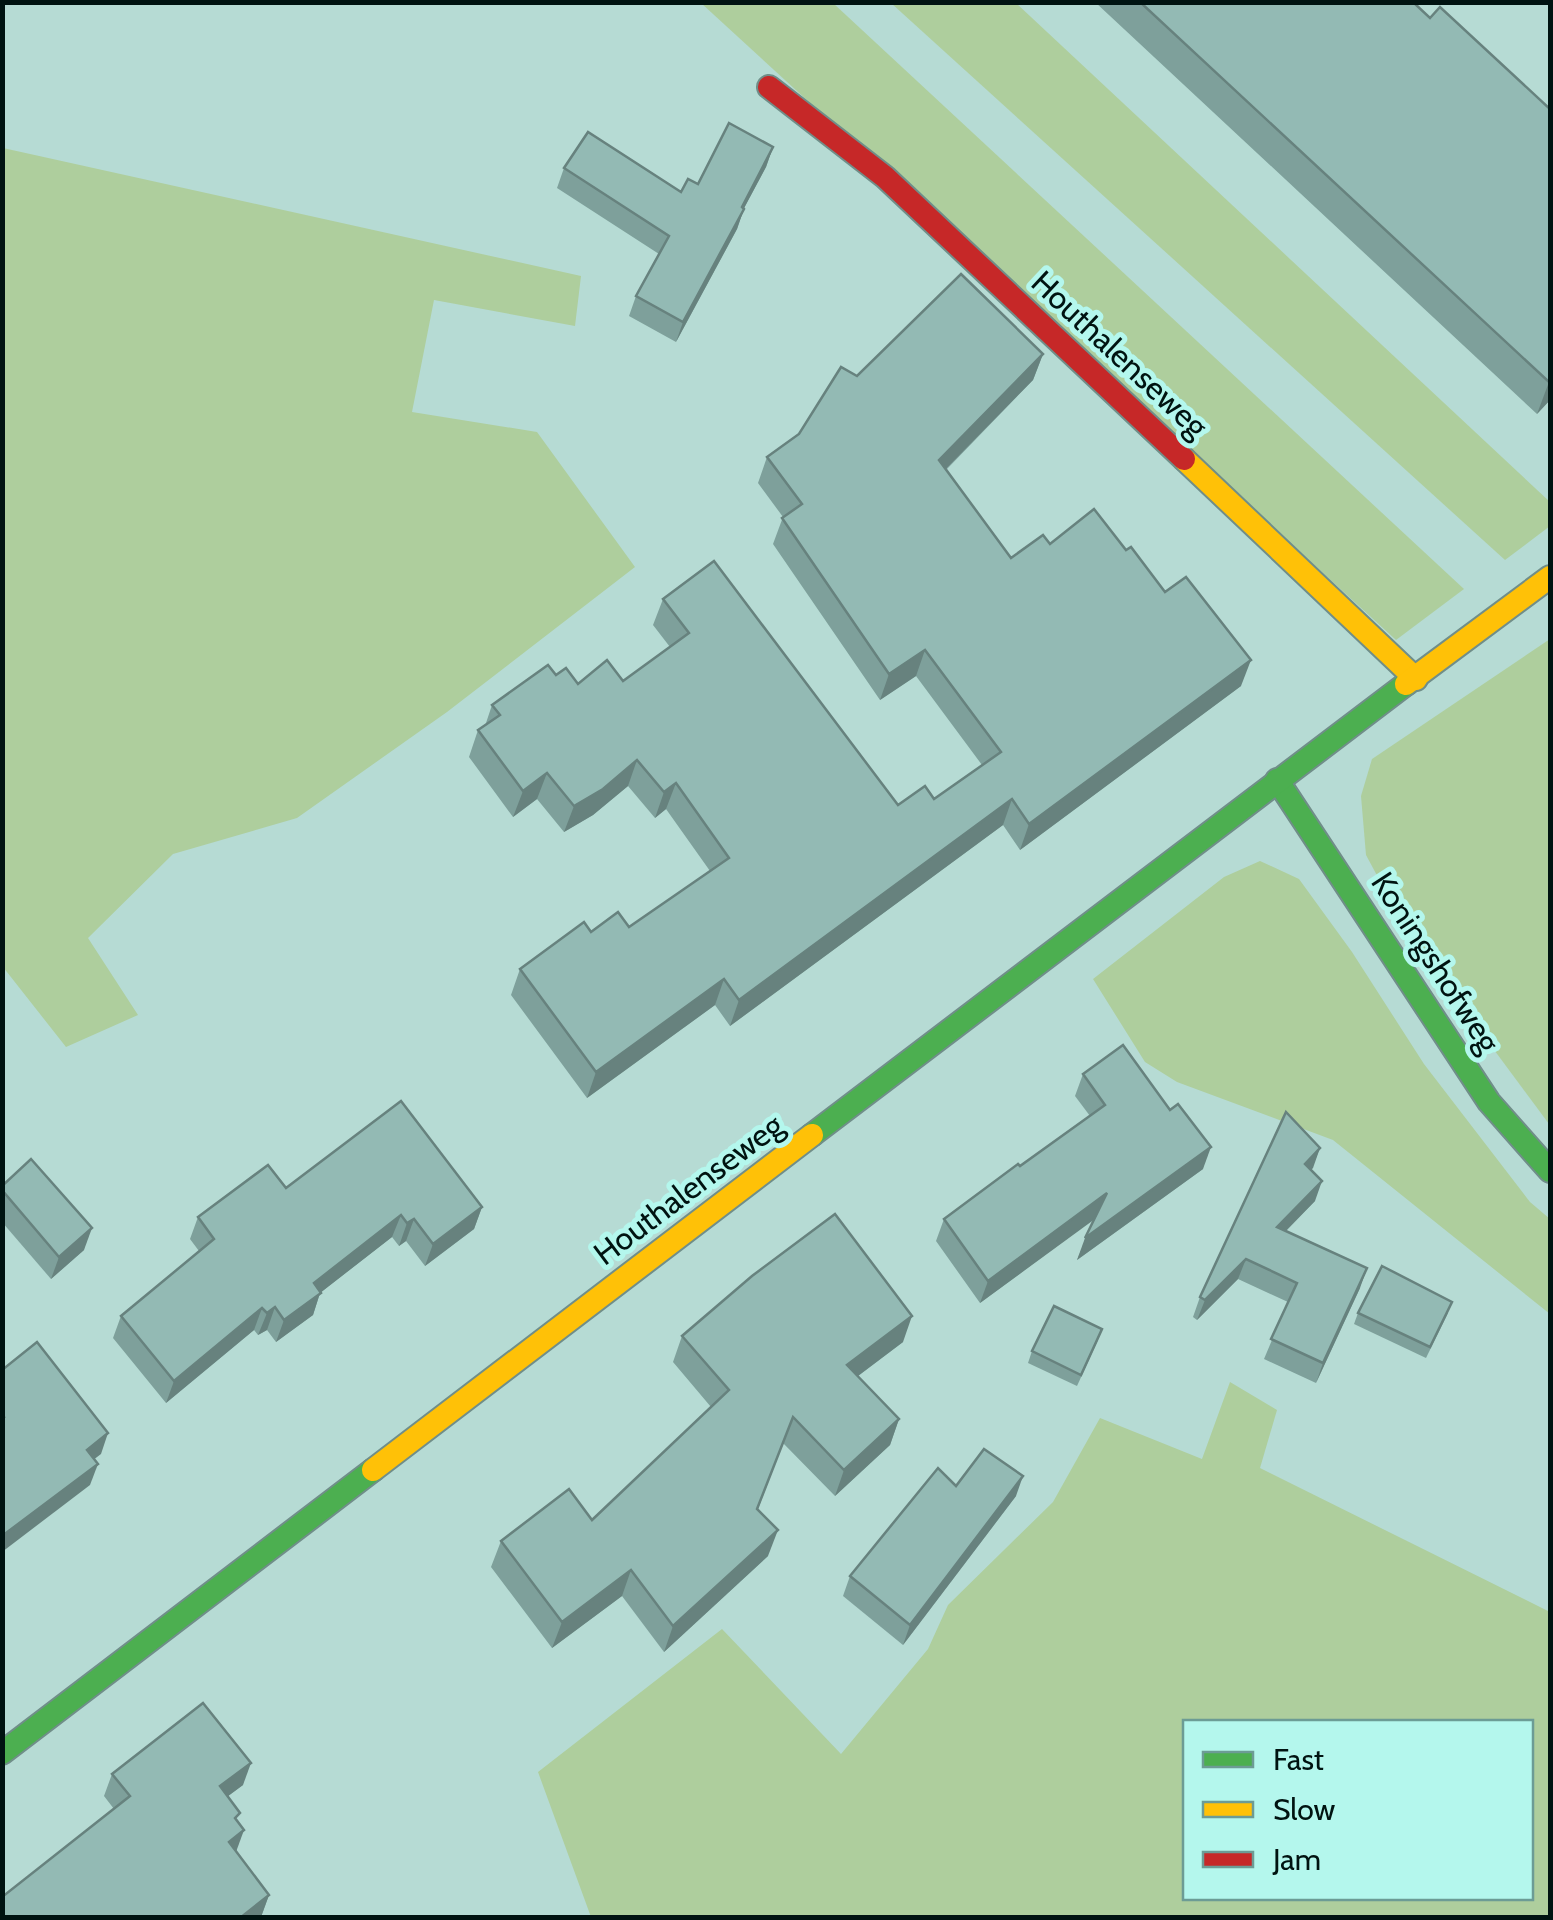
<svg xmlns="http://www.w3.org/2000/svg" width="1553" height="1920" font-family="Cabin,sans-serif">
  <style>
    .green { fill: #aece9d; fill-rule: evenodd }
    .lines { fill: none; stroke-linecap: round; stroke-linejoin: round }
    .fast-casing { stroke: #708e89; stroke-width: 26 }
    .slow-casing { stroke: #708e89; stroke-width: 26 }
    .jam-casing { stroke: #708e89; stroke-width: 26 }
    .fast { stroke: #4caf50; stroke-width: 22 }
    .slow { stroke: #ffc107; stroke-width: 22 }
    .jam { stroke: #c62828; stroke-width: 22 }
    .wall { fill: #7ea09b }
    .shaded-wall { fill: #67827e }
    .building { fill: #93bab4; stroke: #67827e; stroke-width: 2.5 }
    .labels { text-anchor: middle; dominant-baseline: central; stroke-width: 10; stroke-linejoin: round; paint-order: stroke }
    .street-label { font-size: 32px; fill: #001311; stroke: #b4f7ed }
  </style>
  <rect width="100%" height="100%" fill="#b6dbd4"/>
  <!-- green -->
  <g class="green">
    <path d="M 701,3 L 833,3 L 1464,589 L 1396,640 Z"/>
    <path d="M 891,3 L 1016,3 L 1550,502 L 1550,526 L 1505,560 Z"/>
    <path d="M 3,148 L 581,276 L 575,326 L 434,300 L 412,412 L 537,432 L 635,567 L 447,712 L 297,818 L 173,854 L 88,938 L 138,1015 L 66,1047 L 3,967 Z"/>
    <path d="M 1550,639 L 1550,1123 L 1549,1124 L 1409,935 L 1366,855 L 1361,796 L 1372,759 Z"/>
    <path d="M 1260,861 L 1299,879 L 1352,952 L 1424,1064 L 1530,1202 L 1550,1219 L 1550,1314 L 1333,1140 L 1177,1082 L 1145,1062 L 1093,979 L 1224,877 Z"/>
    <path d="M 1230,1382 L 1277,1410 L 1260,1468 L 1550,1612 L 1550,1917 L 591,1917 L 538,1772 L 722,1629 L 841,1754 L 928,1649 L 948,1605 L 1053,1502 L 1100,1418 L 1202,1459 ZM 1530,1722 L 1530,1898 L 1186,1898 L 1186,1722 Z"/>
  </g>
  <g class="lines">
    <defs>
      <g id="fast">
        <path d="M 1277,780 L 1489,1102 L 1550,1171"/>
        <path d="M 812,1135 L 1406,684"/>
        <path d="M 2,1753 L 373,1470"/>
      </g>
      <g id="slow">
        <path d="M 1184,459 L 1416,679"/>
        <path d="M 1406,684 L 1550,577"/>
        <path d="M 373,1470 L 812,1135"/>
      </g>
      <path id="jam" d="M 769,87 L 885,177 L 1184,459"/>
    </defs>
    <!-- fast casing -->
    <use href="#fast" class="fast-casing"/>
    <!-- slow casing -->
    <use href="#slow" class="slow-casing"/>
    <!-- jam casing -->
    <use href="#jam" class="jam-casing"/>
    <!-- fast -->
    <use href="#fast" class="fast"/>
    <!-- slow -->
    <use href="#slow" class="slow"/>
    <!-- jam -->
    <use href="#jam" class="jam"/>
  </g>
  <!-- wall -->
  <g class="wall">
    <path d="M 1095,2 L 1413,2 L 1430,18 L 1550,109 L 1550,400 L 1537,414 Z"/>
    <path d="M 773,147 L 766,167 L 744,208 L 737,229 L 676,342 L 629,316 L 636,296 L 659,254 L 557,188 L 564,168 L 681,192 Z"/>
    <path d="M 1043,354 L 1033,380 L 946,470 L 1011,558 L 1050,544 L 1126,550 L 1165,592 L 1241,686 L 1020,850 L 1003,825 L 730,1026 L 715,1005 L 587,1098 L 511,995 L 520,969 L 591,932 L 629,927 L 710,871 L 666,809 L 655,818 L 628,786 L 593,815 L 564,832 L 537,799 L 513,817 L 469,757 L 478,730 L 485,726 L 492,705 L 556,675 L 578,684 L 623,681 L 670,647 L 653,625 L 663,599 L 898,805 L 934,799 L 982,765 L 916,676 L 880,700 L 773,544 L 783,517 L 758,483 L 767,457 L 799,434 L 857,376 Z"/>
    <path d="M 1083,1074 L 1203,1169 L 1077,1260 L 1095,1218 L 980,1303 L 936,1241 L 944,1219 L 1090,1116 L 1075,1096 Z"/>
    <path d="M 1320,1148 L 1311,1170 L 1315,1201 L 1286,1231 L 1360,1288 L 1316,1383 L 1264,1359 L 1288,1302 L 1238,1279 L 1197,1320 L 1193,1317 L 1200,1297 Z"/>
    <path d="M 2,1186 L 84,1250 L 51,1279 L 2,1222 Z"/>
    <path d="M 286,1188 L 482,1207 L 474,1229 L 425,1266 L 406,1241 L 399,1246 L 392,1237 L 320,1293 L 313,1315 L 276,1342 L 267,1330 L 258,1335 L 254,1330 L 166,1403 L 113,1338 L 121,1316 L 199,1251 L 190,1239 L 198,1217 Z"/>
    <path d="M 1358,1313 L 1448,1313 L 1426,1358 L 1354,1324 Z"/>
    <path d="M 682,1336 L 903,1342 L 858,1376 L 899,1419 L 890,1445 L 835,1496 L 783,1443 L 758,1509 L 768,1556 L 664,1652 L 622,1596 L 552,1648 L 491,1567 L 501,1541 L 592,1520 L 711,1407 L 673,1362 Z"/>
    <path d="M 1098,1340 L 1077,1386 L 1028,1363 L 1032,1351 Z"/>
    <path d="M 956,1486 L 1016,1496 L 903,1645 L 843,1596 L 850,1576 Z"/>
    <path d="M 112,1774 L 243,1785 L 228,1796 L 237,1821 L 236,1852 L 269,1895 L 261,1917 L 114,1809 L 104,1796 Z"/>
  </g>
  <!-- shaded-wall -->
  <g class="shaded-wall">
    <path d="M 773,147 L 766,167 L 734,227 L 742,207 Z"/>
    <path d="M 744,209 L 737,229 L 676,342 L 683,322 Z"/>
    <path d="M 1043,354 L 1033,380 L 929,486 L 939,460 Z"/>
    <path d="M 1550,380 L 1550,400 L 1537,414 L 1549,382 Z"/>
    <path d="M 925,650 L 916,676 L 880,700 L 889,674 Z"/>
    <path d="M 1251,660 L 1241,686 L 1020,850 L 1029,824 Z"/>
    <path d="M 637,760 L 628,786 L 593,815 L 564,832 L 574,806 Z"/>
    <path d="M 547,773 L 537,799 L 513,817 L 523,791 Z"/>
    <path d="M 676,783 L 666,809 L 655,818 L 664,792 Z"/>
    <path d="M 1012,799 L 1003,825 L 730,1026 L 739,1000 Z"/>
    <path d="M 724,979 L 715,1005 L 587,1098 L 596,1072 Z"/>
    <path d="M 1211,1147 L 1203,1169 L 1077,1260 L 1085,1238 Z"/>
    <path d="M 1320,1148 L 1313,1168 L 1298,1184 L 1305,1164 Z"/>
    <path d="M 1322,1181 L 1315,1201 L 1270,1247 L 1277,1227 Z"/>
    <path d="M 1107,1193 L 1099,1216 L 980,1303 L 988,1281 Z"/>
    <path d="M 482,1207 L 474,1229 L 425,1266 L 433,1244 Z"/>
    <path d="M 401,1215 L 392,1237 L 320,1293 L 313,1315 L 276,1342 L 284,1320 L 314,1283 Z"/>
    <path d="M 414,1219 L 406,1241 L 399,1246 L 407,1223 Z"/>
    <path d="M 92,1228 L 84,1250 L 51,1279 L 59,1257 Z"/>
    <path d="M 1246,1259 L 1238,1279 L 1197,1320 L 1205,1300 Z"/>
    <path d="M 1367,1268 L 1360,1288 L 1316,1383 L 1323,1363 Z"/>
    <path d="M 275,1307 L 267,1330 L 258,1335 L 267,1313 Z"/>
    <path d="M 262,1308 L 254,1330 L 166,1403 L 174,1381 Z"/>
    <path d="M 912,1316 L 903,1342 L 838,1391 L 847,1365 Z"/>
    <path d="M 899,1419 L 890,1445 L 835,1496 L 844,1470 Z"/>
    <path d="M 108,1433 L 101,1454 L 80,1470 L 87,1450 Z"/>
    <path d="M 98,1464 L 90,1485 L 2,1552 L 2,1536 Z"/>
    <path d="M 1023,1476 L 1016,1496 L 903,1645 L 910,1625 Z"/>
    <path d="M 778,1530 L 768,1556 L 664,1652 L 673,1626 Z"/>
    <path d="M 631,1570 L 622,1596 L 552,1648 L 562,1622 Z"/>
    <path d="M 251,1763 L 243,1785 L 212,1808 L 220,1786 Z"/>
    <path d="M 244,1830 L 236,1852 L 229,1842 Z"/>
    <path d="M 269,1895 L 261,1917 L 240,1918 Z"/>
  </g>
  <!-- building -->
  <g class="building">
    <path d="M 1140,2 L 1413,2 L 1430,18 L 1440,7 L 1550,109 L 1550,380 L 1549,382 Z"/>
    <path d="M 729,123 L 773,147 L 742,207 L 744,209 L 683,322 L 636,296 L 669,236 L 564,168 L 588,132 L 681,192 L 688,179 L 698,184 Z"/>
    <path d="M 961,274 L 1043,354 L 939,460 L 1011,558 L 1043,535 L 1050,544 L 1094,509 L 1126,550 L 1131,547 L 1165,592 L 1186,577 L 1251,660 L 1029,824 L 1012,799 L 739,1000 L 724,979 L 596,1072 L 520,969 L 584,922 L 591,932 L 618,912 L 629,927 L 729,858 L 676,783 L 664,792 L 637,760 L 603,789 L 574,806 L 547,773 L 523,791 L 478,730 L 500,715 L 492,705 L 548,665 L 556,675 L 566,668 L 578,684 L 607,660 L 623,681 L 689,633 L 663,599 L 714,561 L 898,805 L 925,786 L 934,799 L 1001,752 L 925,650 L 889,674 L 782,518 L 802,504 L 767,457 L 799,434 L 841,367 L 857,376 Z"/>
    <path d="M 1123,1045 L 1170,1110 L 1178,1104 L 1211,1147 L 1085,1238 L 1107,1193 L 988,1281 L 944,1219 L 1018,1164 L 1020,1166 L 1105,1105 L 1083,1074 Z"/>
    <path d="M 401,1101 L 482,1207 L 433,1244 L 414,1219 L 407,1223 L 401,1215 L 314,1283 L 321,1293 L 284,1320 L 275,1307 L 267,1313 L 262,1308 L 174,1381 L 121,1316 L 214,1239 L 198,1217 L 268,1165 L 286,1188 Z"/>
    <path d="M 1286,1112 L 1320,1148 L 1305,1164 L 1322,1181 L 1277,1227 L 1367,1268 L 1323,1363 L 1271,1339 L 1297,1283 L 1246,1259 L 1205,1300 L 1200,1297 Z"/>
    <path d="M 31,1159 L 92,1228 L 59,1257 L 2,1190 L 2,1186 Z"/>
    <path d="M 835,1214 L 912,1316 L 847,1365 L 899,1419 L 844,1470 L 793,1417 L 757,1509 L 778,1530 L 673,1626 L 631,1570 L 562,1622 L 501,1541 L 569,1489 L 592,1520 L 729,1390 L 682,1336 L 752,1276 Z"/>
    <path d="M 1382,1266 L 1452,1302 L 1430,1347 L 1358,1313 Z"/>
    <path d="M 1054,1306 L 1102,1329 L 1081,1375 L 1032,1351 Z"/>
    <path d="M 37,1342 L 108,1433 L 87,1450 L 98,1464 L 2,1536 L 2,1418 L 4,1417 L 2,1414 L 2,1370 Z"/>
    <path d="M 984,1449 L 1023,1476 L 910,1625 L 850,1576 L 938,1468 L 956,1486 Z"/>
    <path d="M 203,1703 L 251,1763 L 220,1786 L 240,1813 L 235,1818 L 244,1830 L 229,1842 L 269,1895 L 240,1918 L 2,1918 L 2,1897 L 130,1796 L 112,1774 Z"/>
  </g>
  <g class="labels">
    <!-- street labels -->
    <g class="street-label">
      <text transform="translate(1120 354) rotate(43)">Houthalenseweg</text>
      <text transform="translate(1436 962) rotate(57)">Koningshofweg</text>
      <text transform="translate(688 1189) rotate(-37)">Houthalenseweg</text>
    </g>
  </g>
  <!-- border -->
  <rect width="1553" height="1920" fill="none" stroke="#001311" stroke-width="10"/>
  <!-- legend -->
  <rect x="1183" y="1720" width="350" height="180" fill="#b4f7ed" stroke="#6c9c95" stroke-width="2.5"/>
  <rect x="1203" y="1752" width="50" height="15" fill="#4caf50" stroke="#6c9c95" stroke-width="2.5"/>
  <text x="1273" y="1770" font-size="30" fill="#001311">Fast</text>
  <rect x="1203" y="1802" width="50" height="15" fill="#ffc107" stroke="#6c9c95" stroke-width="2.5"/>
  <text x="1273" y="1820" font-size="30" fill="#001311">Slow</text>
  <rect x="1203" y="1852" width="50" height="15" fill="#c62828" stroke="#6c9c95" stroke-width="2.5"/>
  <text x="1273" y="1870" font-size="30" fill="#001311">Jam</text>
</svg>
